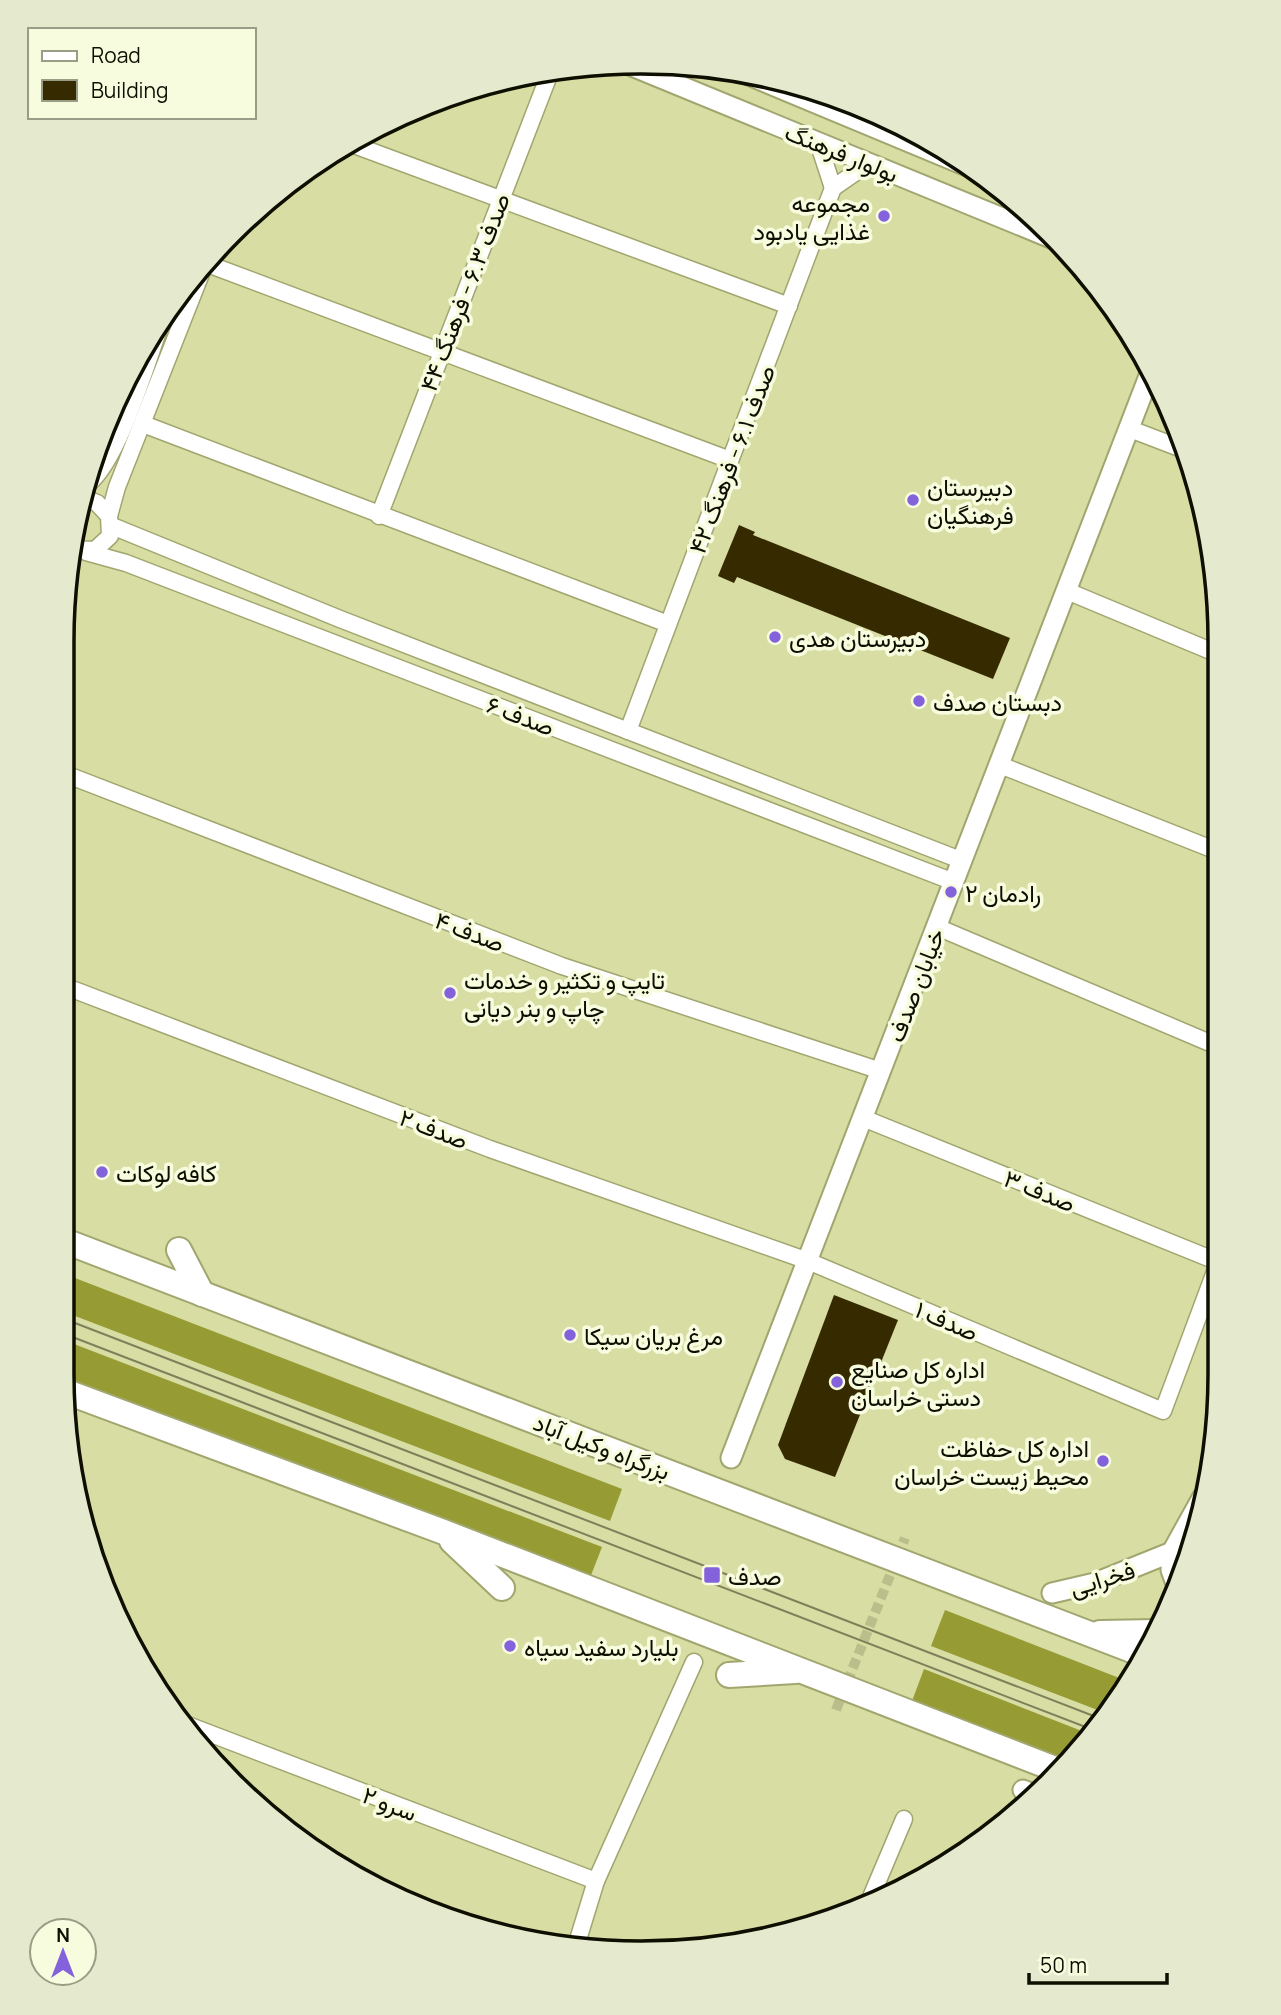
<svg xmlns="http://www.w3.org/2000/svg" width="1281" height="2015" font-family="Manrope,Vazirmatn,sans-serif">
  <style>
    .forest { fill: #969c33 }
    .building { fill: #362a00 }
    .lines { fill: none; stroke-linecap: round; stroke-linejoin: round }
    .pedestrian-tunnel { stroke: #babe8b; stroke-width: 10; stroke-dasharray: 10 5; stroke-linecap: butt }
    .minor-casing { stroke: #a1a66f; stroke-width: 19 }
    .tertiary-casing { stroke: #a1a66f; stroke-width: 23 }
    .trunk-casing { stroke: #a1a66f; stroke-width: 28 }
    .minor { stroke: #fff; stroke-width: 16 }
    .tertiary { stroke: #fff; stroke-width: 19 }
    .trunk { stroke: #fff; stroke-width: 24 }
    .tram { stroke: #7d805a; stroke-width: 2 }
    .poi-dot { fill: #8362dc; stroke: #f8fcdf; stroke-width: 2.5 }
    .labels { text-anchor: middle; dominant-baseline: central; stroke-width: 7; stroke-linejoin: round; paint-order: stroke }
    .street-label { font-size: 24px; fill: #0e0f00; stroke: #f8fcdf }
    .poi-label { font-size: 24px; fill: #0e0f00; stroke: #f8fcdf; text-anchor: start }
    .rim { fill: none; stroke: #0e0f00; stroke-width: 3.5 }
  </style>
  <rect width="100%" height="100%" fill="#d8dda4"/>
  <!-- forest -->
  <g class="forest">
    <path d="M 62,1273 L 622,1489 L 610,1521 L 62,1311 Z"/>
    <path d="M 61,1339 L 602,1547 L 590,1578 L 62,1376 Z"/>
    <path d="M 945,1610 L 1127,1681 L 1108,1714 L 931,1646 Z"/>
    <path d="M 924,1669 L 1092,1735 L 1065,1760 L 912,1701 Z"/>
  </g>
  <!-- building -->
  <g class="building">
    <path d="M 739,525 L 755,532 L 753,535 L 1010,638 L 993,679 L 737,577 L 734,583 L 718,576 Z"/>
    <path d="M 834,1295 L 898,1320 L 835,1477 L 785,1459 L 778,1445 Z"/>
  </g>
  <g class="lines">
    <!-- pedestrian-tunnel -->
    <path class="pedestrian-tunnel" d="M 836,1710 L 905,1538"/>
    <defs>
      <g id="minor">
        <path d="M 346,142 L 789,306"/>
        <path d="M 818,142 L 833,188"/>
        <path d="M 205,263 L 730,460"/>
        <path d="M 143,424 L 668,624"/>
        <path d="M 1130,429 L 1185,450"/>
        <path d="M 88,484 C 120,458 147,360 163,318"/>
        <path d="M 109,516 L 117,487 L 206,261"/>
        <path d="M 379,516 L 551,70"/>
        <path d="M 112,526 L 340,619 L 963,861"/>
        <path d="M 70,549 L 95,550 L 110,536 L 109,516 L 97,503 L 84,498"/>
        <path d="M 86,552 L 126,563 L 954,882"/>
        <path d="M 1067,591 L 1218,654"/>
        <path d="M 628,731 L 833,188 L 869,163"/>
        <path d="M 1000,765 L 1217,851"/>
        <path d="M 65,774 L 562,966 L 881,1071"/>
        <path d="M 937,927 L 1217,1046"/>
        <path d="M 64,986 L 490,1149 L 808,1261 L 1163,1411 L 1216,1269"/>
        <path d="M 863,1118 L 1216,1261"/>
        <path d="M 185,1724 L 596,1881"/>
        <path d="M 871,1897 L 904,1819"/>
        <path d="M 577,1943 L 596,1881 L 694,1662"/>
      </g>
      <g id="tertiary">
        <path d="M 627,64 L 1056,240"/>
        <path d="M 746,74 L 974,169"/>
        <path d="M 731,1458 L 1151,371"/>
        <path d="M 1172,1552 L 1171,1570 L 1178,1589"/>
        <path d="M 1052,1593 L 1095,1583 L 1172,1552 L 1202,1498"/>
        <path d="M 1023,1790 L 1030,1793"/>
      </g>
      <g id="trunk">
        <path d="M 62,1240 L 1142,1654"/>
        <path d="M 179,1250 L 202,1294"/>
        <path d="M 64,1391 L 441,1531 L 1055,1769"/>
        <path d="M 452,1541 L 502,1588"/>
        <path d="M 1100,1633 L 1155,1632"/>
        <path d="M 729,1675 L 795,1671"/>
      </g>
    </defs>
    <!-- minor casing -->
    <use href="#minor" class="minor-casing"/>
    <!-- tertiary casing -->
    <use href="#tertiary" class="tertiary-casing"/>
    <!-- trunk casing -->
    <use href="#trunk" class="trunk-casing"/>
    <!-- minor -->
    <use href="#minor" class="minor"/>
    <!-- tertiary -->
    <use href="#tertiary" class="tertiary"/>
    <!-- trunk -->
    <use href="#trunk" class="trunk"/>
    <!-- tram -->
    <g class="tram">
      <path d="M 62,1318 L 1104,1720"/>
      <path d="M 62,1333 L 1096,1731"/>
    </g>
  </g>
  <!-- markers -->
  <g class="poi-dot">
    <circle cx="884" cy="216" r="7"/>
    <circle cx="913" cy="500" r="7"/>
    <circle cx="775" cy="637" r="7"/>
    <circle cx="919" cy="701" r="7"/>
    <circle cx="951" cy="892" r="7"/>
    <circle cx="450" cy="993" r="7"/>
    <circle cx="102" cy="1172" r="7"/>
    <circle cx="570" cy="1335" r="7"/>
    <circle cx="837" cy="1382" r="7"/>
    <circle cx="1103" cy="1461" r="7"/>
    <rect x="703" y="1566" width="18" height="18" rx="3.5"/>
    <circle cx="510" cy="1646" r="7"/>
  </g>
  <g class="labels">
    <!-- street labels -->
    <g class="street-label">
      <text transform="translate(842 152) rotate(22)">بولوار فرهنگ</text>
      <text transform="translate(464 292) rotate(-69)">صدف ۶.۳ - فرهنگ ۴۴</text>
      <text transform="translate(731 459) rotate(-69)">صدف ۶.۱ - فرهنگ ۴۲</text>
      <text transform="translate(521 715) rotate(21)">صدف ۶</text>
      <text transform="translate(470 931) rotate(21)">صدف ۴</text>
      <text transform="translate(915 985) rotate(-69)">خیابان صدف</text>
      <text transform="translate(434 1128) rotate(21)">صدف ۲</text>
      <text transform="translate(1040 1190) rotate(22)">صدف ۳</text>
      <text transform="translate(947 1320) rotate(23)">صدف ۱</text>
      <text transform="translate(602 1446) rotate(21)">بزرگراه وکیل آباد</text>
      <text transform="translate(1102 1578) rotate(-17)">فخرایی</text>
      <text transform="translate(390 1803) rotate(21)">سرو ۲</text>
    </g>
    <!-- poi labels -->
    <g class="poi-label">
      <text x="870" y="202" text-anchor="end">مجموعه<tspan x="870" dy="28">غذایی یادبود</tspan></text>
      <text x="927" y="486">دبیرستان<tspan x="927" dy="28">فرهنگیان</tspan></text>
      <text x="789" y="637">دبیرستان هدی</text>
      <text x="933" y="701">دبستان صدف</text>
      <text x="965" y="892">رادمان ۲</text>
      <text x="464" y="979">تایپ و تکثیر و خدمات<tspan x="464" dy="28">چاپ و بنر دیانی</tspan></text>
      <text x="116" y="1172">کافه لوکات</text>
      <text x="584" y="1335">مرغ بریان سیکا</text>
      <text x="851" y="1368">اداره کل صنایع<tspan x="851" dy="28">دستی خراسان</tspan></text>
      <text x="1089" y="1447" text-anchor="end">اداره کل حفاظت<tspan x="1089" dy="28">محیط زیست خراسان</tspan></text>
      <text x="728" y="1575">صدف</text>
      <text x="524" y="1646">بلیارد سفید سیاه</text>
    </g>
  </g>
  <!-- crop -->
  <path d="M0 0H1281V2015H0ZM641 74H641A567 567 0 0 1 1208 641V1374A567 567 0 0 1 641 1941H641A567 567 0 0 1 74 1374V641A567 567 0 0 1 641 74Z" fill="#e5e9cd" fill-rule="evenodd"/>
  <path class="rim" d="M641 74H641A567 567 0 0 1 1208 641V1374A567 567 0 0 1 641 1941H641A567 567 0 0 1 74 1374V641A567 567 0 0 1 641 74Z"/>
  <!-- legend -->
  <rect x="28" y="28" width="228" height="91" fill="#f8fcdf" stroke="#9a9d86" stroke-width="2"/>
  <rect x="42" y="51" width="35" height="10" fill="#ffffff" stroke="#9a9d86" stroke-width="2"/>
  <text x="91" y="63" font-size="21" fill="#0e0f00">Road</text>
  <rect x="42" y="80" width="35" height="21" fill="#362a00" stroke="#9a9d86" stroke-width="2"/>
  <text x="91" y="98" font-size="21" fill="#0e0f00">Building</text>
  <!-- north arrow -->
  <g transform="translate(63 1952)"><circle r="33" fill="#f8fcdf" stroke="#9a9d86" stroke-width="2"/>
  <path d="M0-5L12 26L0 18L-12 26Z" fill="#8362dc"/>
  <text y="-10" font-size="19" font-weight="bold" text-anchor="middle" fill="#0e0f00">N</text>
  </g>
  <!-- scale -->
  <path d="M1029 1973v10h138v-10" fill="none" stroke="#0e0f00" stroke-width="3.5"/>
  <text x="1040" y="1973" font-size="21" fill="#0e0f00" stroke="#f8fcdf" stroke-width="5" paint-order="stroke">50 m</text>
</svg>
